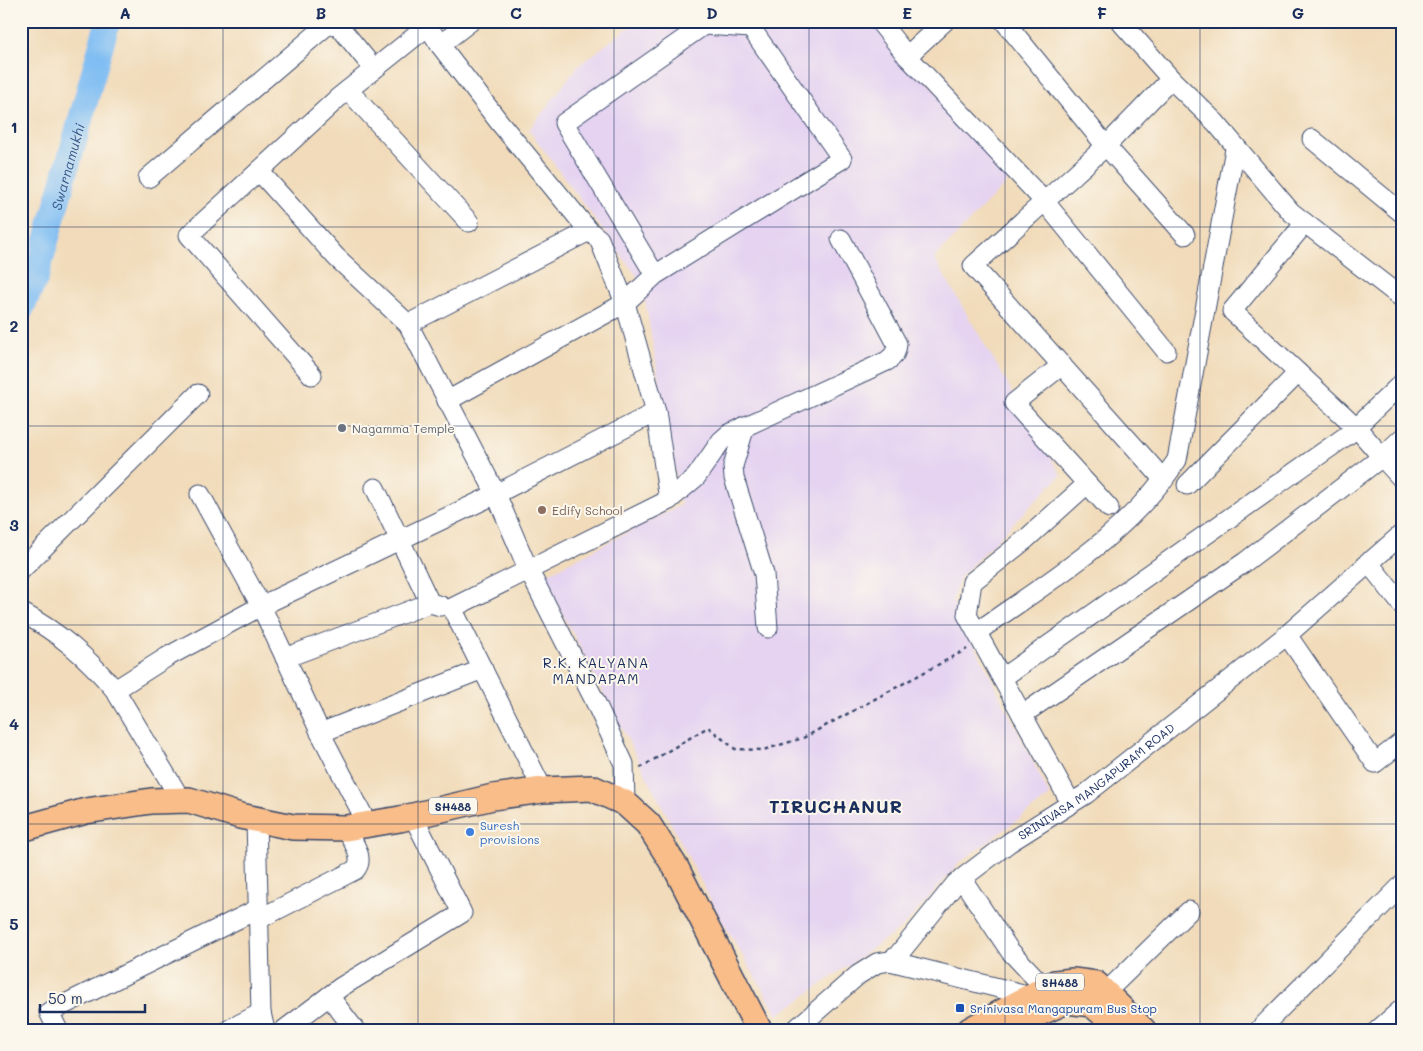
<svg xmlns="http://www.w3.org/2000/svg" width="1423" height="1051" font-family="Mali,sans-serif">
  <style>
    .built { fill: #e5d3f1 }
    .lines { fill: none; stroke-linecap: round; stroke-linejoin: round }
    .river { stroke: #7fbdf3; stroke-width: 25 }
    .minor-casing { stroke: #3b496c; stroke-width: 21 }
    .major-casing { stroke: #3b496c; stroke-width: 28 }
    .path { stroke: #3b496c; stroke-width: 2.5; stroke-dasharray: 4 4; stroke-linecap: butt }
    .minor { stroke: #fff; stroke-width: 19 }
    .major { stroke: #f8bd89; stroke-width: 25 }
    .grid { fill: none; stroke: #1b2f5e; stroke-width: 1; stroke-opacity: 0.55 }
    .worship-dot { fill: #6b7280; stroke: #fbf7ec; stroke-width: 2 }
    .education-dot { fill: #8d6e63; stroke: #fbf7ec; stroke-width: 2 }
    .shop-dot { fill: #3f7fe0; stroke: #fbf7ec; stroke-width: 2 }
    .transit-dot { fill: #1a4fb4; stroke: #fbf7ec; stroke-width: 2 }
    .labels { text-anchor: middle; dominant-baseline: central; stroke-width: 4; stroke-linejoin: round; paint-order: stroke }
    .shield { fill: #fbf7ec; stroke: #5e6b89; stroke-width: 1 }
    .shield-label { font-size: 11px; font-weight: bold; fill: #1b2f5e }
    .worship-label { font-size: 12px; fill: #5b616d; stroke: #fbf7ec; text-anchor: start }
    .education-label { font-size: 12px; fill: #785e54; stroke: #fbf7ec; text-anchor: start }
    .street-label { font-size: 12px; fill: #1b2f5e; stroke: #fbf7ec }
    .shop-label { font-size: 12px; fill: #366cbe; stroke: #fbf7ec; text-anchor: start }
    .transit-label { font-size: 12px; fill: #164399; stroke: #fbf7ec; text-anchor: start }
    .water-label { font-size: 14px; font-style: italic; fill: #395a8b; stroke: #fbf7ec }
    .neighbourhood-label { font-size: 14px; letter-spacing: 1px; fill: #1b2f5e; stroke: #fbf7ec }
    .district-label { font-size: 18px; font-weight: bold; letter-spacing: 1px; fill: #1b2f5e; stroke: #fbf7ec }
    .neatline { fill: none; stroke: #1b2f5e; stroke-width: 2 }
    .grid-label { font-size: 16px; text-anchor: middle; font-weight: bold; fill: #1b2f5e }
  </style>
  <rect width="100%" height="100%" fill="#fbf7ec"/>
  <filter id="ink" filterUnits="userSpaceOnUse"><feTurbulence type="fractalNoise" baseFrequency=".02" numOctaves="2"/><feDisplacementMap in="SourceGraphic" scale="10" xChannelSelector="R" yChannelSelector="G"/><feConvolveMatrix kernelMatrix="1 2 1 2 8 2 1 2 1" color-interpolation-filters="sRGB"/></filter>
  <filter id="wash" filterUnits="userSpaceOnUse"><feTurbulence type="fractalNoise" baseFrequency=".0096" numOctaves="4" result="noise"/><feDisplacementMap in="SourceGraphic" scale="20" xChannelSelector="R" yChannelSelector="G"/><feGaussianBlur stdDeviation="1.12" result="paint"/><feColorMatrix in="noise" values="0 0 0 0 0 0 0 0 0 0 0 0 0 0 0 0 0 1.4 0 .05"/><feComposite in="paint" operator="in"/></filter>
  <g filter="url(#wash)">
    <rect width="100%" height="100%" fill="#f1dbba"/>
    <!-- built -->
    <path class="built" d="M 637,21 L 875,21 L 1011,178 L 934,258 L 1061,475 L 961,576 L 952,600 L 1050,796 L 960,862 L 904,926 L 778,1015 L 717,912 L 543,576 L 681,505 L 642,283 L 529,130 L 578,66 Z"/>
    <g class="lines">
      <!-- river -->
      <path class="river" id="s1" d="M 21,310 L 36,278 L 108,21"/>
    </g>
  </g>
  <g filter="url(#ink)">
    <g class="lines">
      <defs>
        <g id="minor">
          <path d="M 879,21 L 907,56 L 1045,202 L 1166,351"/>
          <path d="M 1004,21 L 1106,146 L 973,266 L 1164,480"/>
          <path d="M 1120,21 L 1171,79 L 1216,123 L 1291,212 L 1402,298"/>
          <path d="M 440,45 L 500,123 L 589,231 L 599,239 L 625,303 L 656,412 L 669,500"/>
          <path d="M 907,56 L 945,21"/>
          <path d="M 1171,79 L 1106,146 L 1185,235"/>
          <path d="M 348,90 L 469,222"/>
          <path d="M 1312,139 L 1402,213"/>
          <path d="M 259,171 L 338,98 L 428,26 L 440,45 L 471,21"/>
          <path d="M 148,178 L 326,26 L 333,24 L 339,26 L 374,69"/>
          <path d="M 1305,223 L 1232,311 L 1356,427 L 1382,457 L 1402,438"/>
          <path d="M 408,324 L 589,231"/>
          <path d="M 1062,365 L 1014,403 L 1109,508"/>
          <path d="M 312,375 L 189,235 L 259,171 L 336,257 L 408,324 L 496,494 L 528,569 L 594,699 L 624,764 L 625,803"/>
          <path d="M 447,401 L 625,303 L 655,275 L 564,123 L 704,25 L 751,28 L 842,159 L 655,275"/>
          <path d="M 745,426 L 733,466 L 734,478 L 764,574 L 768,628"/>
          <path d="M 1187,485 L 1298,373"/>
          <path d="M 375,488 L 430,603 L 441,606"/>
          <path d="M 200,494 L 261,606 L 496,494 L 656,412"/>
          <path d="M 1368,562 L 1402,605"/>
          <path d="M 21,570 L 198,394"/>
          <path d="M 21,612 C 61,634 86,656 115,690"/>
          <path d="M 977,632 C 1049,581 1128,535 1177,460 L 1235,149"/>
          <path d="M 1287,635 L 1375,763 L 1402,742"/>
          <path d="M 285,658 L 430,603"/>
          <path d="M 1002,678 L 1349,434 L 1402,383"/>
          <path d="M 1022,715 L 1245,562 L 1382,457 L 1402,479"/>
          <path d="M 320,733 L 483,669"/>
          <path d="M 543,790 L 452,608 L 669,500 L 696,477 L 721,441 L 729,434 L 887,361 C 894,356 896,353 897,344 L 841,239"/>
          <path d="M 181,800 L 115,690 L 167,657 L 261,606 L 323,738 L 368,825"/>
          <path d="M 1071,803 L 967,615 L 972,582 L 1026,539 L 1087,484"/>
          <path d="M 256,820 L 261,1013 L 265,1030"/>
          <path d="M 962,879 L 1010,951 L 1045,988"/>
          <path d="M 259,919 L 355,870 C 366,859 352,841 346,828"/>
          <path d="M 890,961 L 1031,996"/>
          <path d="M 1105,993 L 1189,911"/>
          <path d="M 329,996 L 355,1030"/>
          <path d="M 58,1030 L 49,1012 L 258,909"/>
          <path d="M 228,1030 L 261,1013"/>
          <path d="M 284,1030 L 341,987 L 462,913 L 413,816"/>
          <path id="s2" d="M 795,1030 L 858,975 L 877,963 L 890,961 L 898,955 L 956,883 L 1010,842 L 1086,794 L 1287,635 L 1402,534"/>
          <path d="M 1259,1030 L 1402,885"/>
          <path d="M 1378,1030 L 1402,1009"/>
        </g>
        <g id="major">
          <path d="M 21,829 L 86,811 L 151,801 L 189,800 L 240,816 L 293,827 L 346,828 L 400,819 L 493,797 L 543,790 L 592,788 L 625,803 L 648,824 L 676,868 L 759,1030"/>
          <path d="M 970,1030 L 1055,983 L 1073,981 L 1096,984 L 1143,1030"/>
          <path d="M 1002,1030 L 1066,1001 L 1092,1004 L 1117,1026"/>
        </g>
      </defs>
      <!-- minor casing -->
      <use href="#minor" class="minor-casing"/>
      <!-- major casing -->
      <use href="#major" class="major-casing"/>
      <!-- path -->
      <path class="path" d="M 640,768 L 708,727 L 735,749 L 763,750 L 803,738 L 967,649"/>
      <!-- minor -->
      <use href="#minor" class="minor"/>
      <!-- major -->
      <use href="#major" class="major"/>
    </g>
  </g>
  <!-- grid -->
  <path class="grid" d="M 223,21 L 223,1030M 418,21 L 418,1030M 614,21 L 614,1030M 809,21 L 809,1030M 1005,21 L 1005,1030M 1200,21 L 1200,1030M 21,227 L 1402,227M 21,426 L 1402,426M 21,625 L 1402,625M 21,824 L 1402,824"/>
  <!-- markers -->
  <circle class="worship-dot" cx="342" cy="428" r="5"/>
  <circle class="education-dot" cx="542" cy="510" r="5"/>
  <circle class="shop-dot" cx="470" cy="832" r="5"/>
  <rect class="transit-dot" x="955" y="1003" width="10" height="10" rx="2.5"/>
  <g class="labels">
    <!-- shield labels -->
    <g class="shield">
      <rect x="429" y="797.5" width="48" height="17" rx="4"/>
      <rect x="1036" y="973.5" width="48" height="17" rx="4"/>
    </g>
    <g class="shield-label">
      <text x="453" y="806">SH488</text>
      <text x="1060" y="982">SH488</text>
    </g>
    <!-- worship labels -->
    <g class="worship-label">
      <text x="352" y="428">Nagamma Temple</text>
    </g>
    <!-- education labels -->
    <g class="education-label">
      <text x="552" y="510">Edify School</text>
    </g>
    <!-- street labels -->
    <g class="street-label">
      <text stroke="none"><textPath href="#s2" startOffset="395">SRINIVASA MANGAPURAM ROAD</textPath></text>
    </g>
    <!-- shop labels -->
    <g class="shop-label">
      <text x="480" y="825">Suresh<tspan x="480" dy="14">provisions</tspan></text>
    </g>
    <!-- transit labels -->
    <g class="transit-label">
      <text x="970" y="1008">Srinivasa Mangapuram Bus Stop</text>
    </g>
    <!-- water labels -->
    <g class="water-label">
      <text stroke="none"><textPath href="#s1" startOffset="151">Swarnamukhi</textPath></text>
    </g>
    <!-- neighbourhood labels -->
    <g class="neighbourhood-label">
      <text x="596" y="662">R.K. KALYANA<tspan x="596" dy="16">MANDAPAM</tspan></text>
    </g>
    <!-- district labels -->
    <g class="district-label">
      <text x="836" y="806">TIRUCHANUR</text>
    </g>
  </g>
  <!-- margin -->
  <rect width="1423" height="1051" fill="none" stroke="#fbf7ec" stroke-width="55"/>
  <!-- scale -->
  <path d="M40 1004v8h105v-8" fill="none" stroke="#1b2f5e" stroke-width="2.5"/>
  <text x="48" y="1004" font-size="15" fill="#1b2f5e" stroke="#fbf7ec" stroke-width="4" paint-order="stroke">50 m</text>
  <rect x="28" y="28" width="1368" height="996" class="neatline"/>
  <g class="grid-label">
    <text x="125" y="19">A</text>
    <text x="321" y="19">B</text>
    <text x="516" y="19">C</text>
    <text x="712" y="19">D</text>
    <text x="907" y="19">E</text>
    <text x="1102" y="19">F</text>
    <text x="1298" y="19">G</text>
    <text x="14" y="133">1</text>
    <text x="14" y="332">2</text>
    <text x="14" y="531">3</text>
    <text x="14" y="730">4</text>
    <text x="14" y="930">5</text>
  </g>
</svg>
